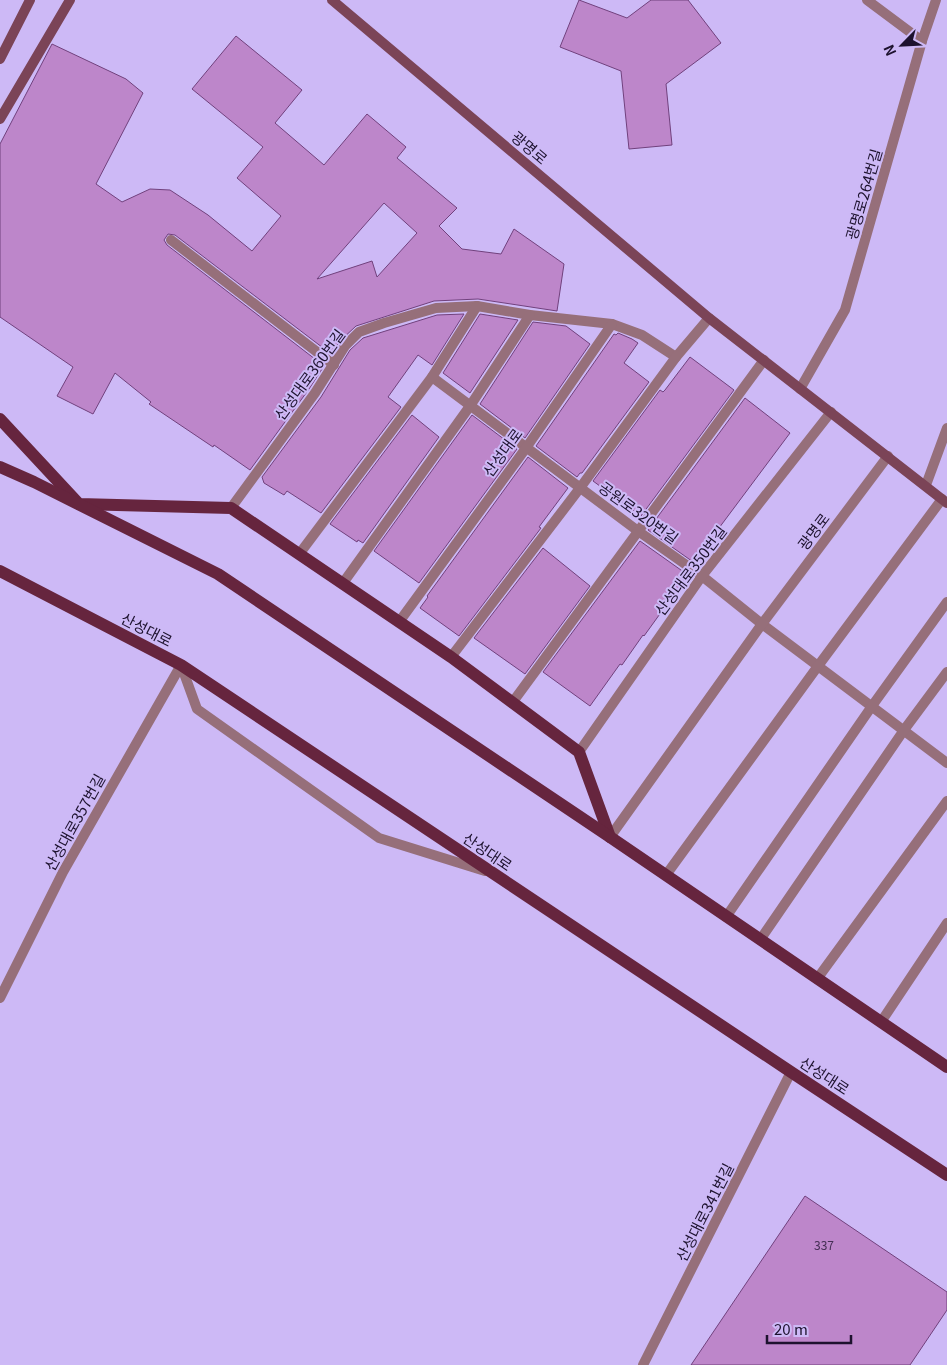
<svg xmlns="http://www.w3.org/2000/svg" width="947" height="1365" font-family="Georgia,'Noto Sans KR',serif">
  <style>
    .building { fill: #bd86ca; stroke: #71417d; fill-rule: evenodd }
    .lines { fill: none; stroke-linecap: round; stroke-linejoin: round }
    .lane { stroke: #966f7a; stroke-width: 10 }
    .street { stroke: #966f7a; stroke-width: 10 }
    .secondary { stroke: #7b4457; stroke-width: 10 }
    .primary { stroke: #66253e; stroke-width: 12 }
    .labels { text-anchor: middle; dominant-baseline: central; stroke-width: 4; stroke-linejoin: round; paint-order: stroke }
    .number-label { font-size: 12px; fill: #452f55 }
    .street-label { font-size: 15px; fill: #1d122e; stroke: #cdb9f6 }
  </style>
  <rect width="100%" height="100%" fill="#cdb9f6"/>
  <!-- building -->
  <g class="building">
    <path d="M 579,0 L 627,18 L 651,0 L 688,0 L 721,43 L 666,84 L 672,145 L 629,149 L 621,71 L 560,47 Z"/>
    <path d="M 236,36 L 302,90 L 275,123 L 324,165 L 367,114 L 406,147 L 397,158 L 457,208 L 439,226 L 462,249 L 501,254 L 514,229 L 564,264 L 557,311 L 478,299 L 434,301 L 356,326 L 340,341 L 331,354 L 175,235 L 168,234 L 164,240 L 167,245 L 324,366 L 309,389 L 250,470 L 214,445 L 213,447 L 149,404 L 151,402 L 115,373 L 93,414 L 57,396 L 73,367 L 0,317 L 0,144 L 52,44 L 126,79 L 143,93 L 96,184 L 122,202 L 150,189 L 170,190 L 208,215 L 252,251 L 281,216 L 237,178 L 263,147 L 192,89 ZM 384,203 L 417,233 L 377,277 L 372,261 L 317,279 Z"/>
    <path d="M 464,314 L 432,365 L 418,355 L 388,397 L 401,407 L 321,513 L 287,491 L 284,495 L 264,483 L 262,477 L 321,397 L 350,350 L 363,338 L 437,315 Z"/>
    <path d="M 480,314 L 518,320 L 470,393 L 443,373 Z"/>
    <path d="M 533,322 L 566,326 L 590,344 L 525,438 L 480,404 Z"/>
    <path d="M 618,333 L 632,339 L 638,343 L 624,363 L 649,382 L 582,473 L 580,473 L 577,477 L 536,446 L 614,334 L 616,335 Z"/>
    <path d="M 690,357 L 734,390 L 641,516 L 593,481 L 660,390 L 663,392 L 665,390 Z"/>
    <path d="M 745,398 L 790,433 L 719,528 L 721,530 L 696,564 L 648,530 Z"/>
    <path d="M 412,415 L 439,437 L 363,543 L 358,540 L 357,542 L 330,524 Z"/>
    <path d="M 472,415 L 517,449 L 419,583 L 374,551 Z"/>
    <path d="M 528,457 L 568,488 L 539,527 L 541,528 L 459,636 L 420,608 L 428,597 L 427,596 Z"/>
    <path d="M 640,541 L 688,575 L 644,636 L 643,635 L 622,665 L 620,664 L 590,706 L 543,672 Z"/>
    <path d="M 543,548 L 590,586 L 525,674 L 474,638 Z"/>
    <path d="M 805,1196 L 947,1292 L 947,1310 L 910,1365 L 691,1365 Z"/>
  </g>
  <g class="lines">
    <!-- lane -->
    <g class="lane">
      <path d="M 171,240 L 334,365"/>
      <path d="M 432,377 L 638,531 L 702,576 L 762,624 L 947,763"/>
      <path d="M 231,508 L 315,393 L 345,346 L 359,332 L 384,323 L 436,308 L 477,306 L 530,315 L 612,324 L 642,335 L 676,357"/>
      <path d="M 343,583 L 470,406 L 530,315"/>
      <path d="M 399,622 L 526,448 L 612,324"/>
      <path d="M 451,657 L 580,488 L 676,357 L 709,318"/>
      <path d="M 181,665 L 197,709 L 379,838 L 485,871"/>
      <path d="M 512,703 L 764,360"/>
      <path d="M 610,837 L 762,624 L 888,456"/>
      <path d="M 666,875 L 818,666 L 942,499"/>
      <path d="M 726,917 L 872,706 L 947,602"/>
      <path d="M 760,940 L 904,730 L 947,672"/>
      <path d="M 817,979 L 947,801"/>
      <path d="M 0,998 L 63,872 L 181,665"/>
      <path d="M 881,1022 L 947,923"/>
    </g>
    <!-- street -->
    <g class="street">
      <path d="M 867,0 L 922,41"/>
      <path d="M 800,389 L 845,310 L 922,41 L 936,0"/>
      <path d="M 926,485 L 947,428"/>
      <path d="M 300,553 L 432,377 L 477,306"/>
      <path d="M 579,752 L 702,576 L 831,412"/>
      <path d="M 643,1365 L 791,1072"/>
    </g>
    <!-- secondary -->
    <g class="secondary">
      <path d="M 332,0 L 709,318 L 947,503"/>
      <path d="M 0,59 L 30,0"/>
      <path d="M 0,119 L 70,0"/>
    </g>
    <!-- primary -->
    <g class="primary">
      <path d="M 0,419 L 79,504 L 231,508 L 451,657 L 579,752 L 610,837"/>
      <path d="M 0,467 L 34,482 L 218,574 L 610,837 L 947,1067"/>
      <path d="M 0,571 L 181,665 L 791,1072 L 947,1175"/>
    </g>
  </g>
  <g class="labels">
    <!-- number labels -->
    <g class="number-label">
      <text x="824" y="1244">337</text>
    </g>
    <!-- street labels -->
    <g class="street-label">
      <text transform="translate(530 147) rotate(40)">광명로</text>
      <text transform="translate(863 194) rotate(-74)">광명로264번길</text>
      <text transform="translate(309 374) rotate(-54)">산성대로360번길</text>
      <text transform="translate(502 452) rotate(-54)">산성대로</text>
      <text transform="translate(639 512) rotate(36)">공원로320번길</text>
      <text transform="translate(813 531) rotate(-53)">광명로</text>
      <text transform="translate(690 570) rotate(-53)">산성대로350번길</text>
      <text transform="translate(147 629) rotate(27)">산성대로</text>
      <text transform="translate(74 822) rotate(-61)">산성대로357번길</text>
      <text transform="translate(488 851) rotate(34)">산성대로</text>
      <text transform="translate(825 1075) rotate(33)">산성대로</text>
      <text transform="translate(704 1212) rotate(-63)">산성대로341번길</text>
    </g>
  </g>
  <!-- north arrow -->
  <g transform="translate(902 45) rotate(246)" stroke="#cdb9f6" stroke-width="4" paint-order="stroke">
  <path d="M0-4L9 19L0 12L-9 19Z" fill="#1d122e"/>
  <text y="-8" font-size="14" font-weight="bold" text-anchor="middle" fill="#1d122e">N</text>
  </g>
  <!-- scale -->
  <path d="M767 1335v8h84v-8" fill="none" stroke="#1d122e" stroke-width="2.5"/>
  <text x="774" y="1335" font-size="15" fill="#1d122e" stroke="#cdb9f6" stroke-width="4" paint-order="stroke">20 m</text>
</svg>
